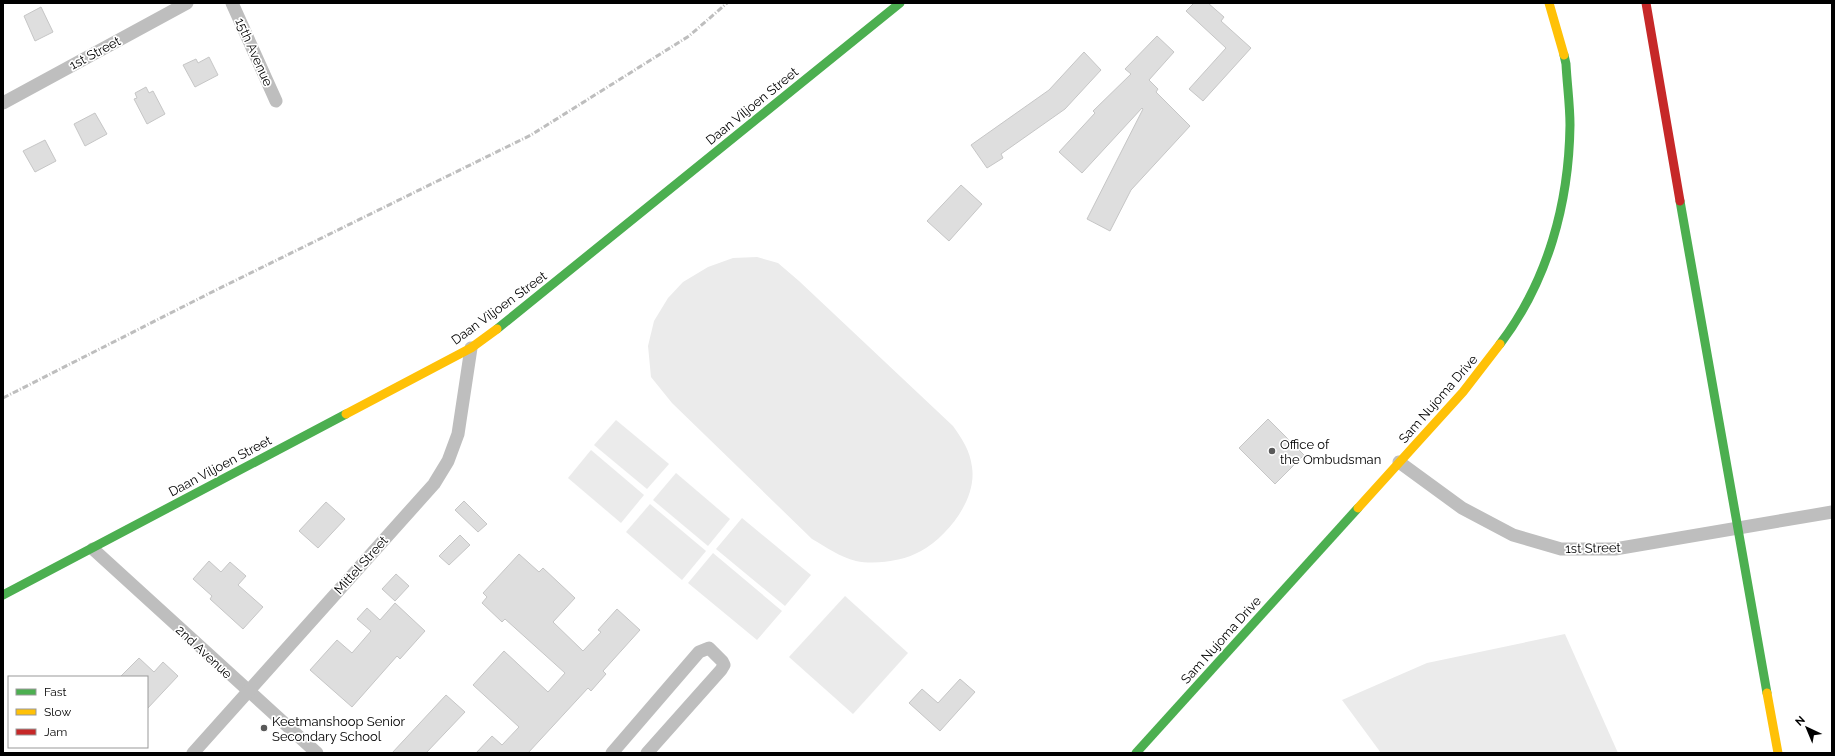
<svg xmlns="http://www.w3.org/2000/svg" width="1835" height="756" font-family="Raleway,sans-serif">
  <style>
    .green { fill: #ebebeb }
    .building { fill: #dedede; stroke: #c6c6c6 }
    .lines { fill: none; stroke-linecap: round; stroke-linejoin: round }
    .street { stroke: #bebebe; stroke-width: 13 }
    .fast { stroke: #4caf50; stroke-width: 9 }
    .slow { stroke: #ffc107; stroke-width: 9 }
    .jam { stroke: #c62828; stroke-width: 9 }
    .rail { stroke: #bebebe; stroke-width: 3; stroke-dasharray: 6 2 1 2; stroke-linecap: butt }
    .poi-dot { fill: #595959; stroke: #fff; stroke-width: 1.5 }
    .labels { text-anchor: middle; dominant-baseline: central; stroke-width: 3.5; stroke-linejoin: round; paint-order: stroke }
    .street-label { font-size: 13px; fill: #000; stroke: #fff }
    .poi-label { font-size: 13px; fill: #000; stroke: #fff; text-anchor: start }
  </style>
  <rect width="100%" height="100%" fill="#fff"/>
  <!-- green -->
  <g class="green">
    <path d="M 757,257 L 778,263 L 799,281 L 953,426 C 962,439 970,450 972,467 C 977,499 948,536 921,551 C 904,561 875,565 856,561 C 840,557 826,547 812,539 L 672,403 L 651,377 L 648,346 L 654,321 L 668,298 L 683,282 L 708,267 L 733,258 Z"/>
    <path d="M 616,420 L 669,464 L 647,489 L 594,445 Z"/>
    <path d="M 591,450 L 644,495 L 621,523 L 568,478 Z"/>
    <path d="M 676,473 L 730,519 L 708,546 L 653,500 Z"/>
    <path d="M 650,504 L 706,551 L 682,580 L 626,532 Z"/>
    <path d="M 742,518 L 811,575 L 785,606 L 716,549 Z"/>
    <path d="M 713,553 L 782,611 L 757,640 L 688,583 Z"/>
    <path d="M 845,596 L 908,653 L 853,714 L 789,657 Z"/>
    <path d="M 1565,634 L 1618,753 L 1381,753 L 1342,700 L 1427,663 Z"/>
  </g>
  <!-- building -->
  <g class="building">
    <path d="M 1194,3 L 1208,3 L 1224,17 L 1221,21 L 1251,48 L 1203,101 L 1189,89 L 1226,48 L 1186,11 Z"/>
    <path d="M 41,7 L 53,32 L 35,41 L 24,16 Z"/>
    <path d="M 1157,36 L 1174,52 L 1149,80 L 1158,89 L 1156,92 L 1190,126 L 1131,190 L 1110,231 L 1087,219 L 1143,109 L 1142,108 L 1082,173 L 1059,152 L 1095,113 L 1093,111 L 1131,74 L 1125,69 Z"/>
    <path d="M 1084,52 L 1101,70 L 1065,109 L 1001,154 L 1003,158 L 987,168 L 971,145 L 1049,90 Z"/>
    <path d="M 209,57 L 218,75 L 195,87 L 183,65 L 196,59 L 198,63 Z"/>
    <path d="M 146,87 L 149,93 L 153,91 L 165,114 L 147,124 L 134,99 L 137,98 L 135,93 Z"/>
    <path d="M 95,113 L 107,134 L 85,146 L 74,124 Z"/>
    <path d="M 45,140 L 56,161 L 35,172 L 23,151 Z"/>
    <path d="M 961,185 L 982,204 L 949,241 L 927,221 Z"/>
    <path d="M 1268,419 L 1304,455 L 1275,484 L 1239,448 Z"/>
    <path d="M 464,501 L 487,524 L 478,532 L 455,510 Z"/>
    <path d="M 326,502 L 345,519 L 318,548 L 299,531 Z"/>
    <path d="M 460,535 L 470,545 L 449,565 L 439,556 Z"/>
    <path d="M 519,554 L 539,572 L 543,568 L 575,598 L 553,622 L 583,651 L 601,632 L 598,630 L 617,609 L 640,630 L 603,671 L 606,674 L 591,691 L 588,688 L 528,753 L 476,753 L 492,736 L 502,745 L 519,727 L 473,685 L 504,651 L 548,692 L 565,673 L 505,619 L 502,622 L 482,603 L 487,597 L 483,593 Z"/>
    <path d="M 209,561 L 221,572 L 230,562 L 246,576 L 238,585 L 263,607 L 243,629 L 210,599 L 212,596 L 193,579 Z"/>
    <path d="M 396,574 L 409,586 L 395,601 L 382,589 Z"/>
    <path d="M 395,603 L 425,631 L 400,659 L 397,656 L 352,707 L 310,670 L 337,640 L 352,653 L 371,631 L 357,619 L 367,608 L 380,620 Z"/>
    <path d="M 139,658 L 154,672 L 163,662 L 178,676 L 147,709 L 147,677 L 120,677 Z"/>
    <path d="M 960,679 L 975,692 L 940,731 L 909,703 L 922,689 L 938,703 Z"/>
    <path d="M 446,695 L 465,712 L 426,753 L 392,753 Z"/>
  </g>
  <g class="lines">
    <!-- street -->
    <g class="street">
      <path d="M 232,3 L 276,101"/>
      <path d="M 3,103 L 187,3"/>
      <path d="M 1399,462 L 1462,508 L 1513,535 L 1561,549 L 1615,549 L 1832,512"/>
      <path d="M 93,549 L 317,753"/>
      <path d="M 193,753 L 434,484 L 448,461 L 458,434 L 471,348"/>
      <path d="M 612,753 L 699,652 L 709,648 L 722,661 L 724,665 L 721,670 L 647,753"/>
    </g>
    <!-- fast -->
    <g class="fast">
      <path d="M 1680,201 L 1767,693"/>
      <path d="M 497,329 L 900,3"/>
      <path d="M 1500,344 C 1548,281 1569,203 1570,125 C 1570,105 1567,84 1566,64 L 1564,55"/>
      <path d="M 3,595 L 346,414"/>
      <path d="M 1136,753 L 1358,508"/>
    </g>
    <!-- slow -->
    <g class="slow">
      <path d="M 1549,3 L 1564,55"/>
      <path d="M 346,414 L 471,348 L 497,329"/>
      <path d="M 1358,508 L 1463,392 L 1500,344"/>
      <path d="M 1767,693 L 1778,753"/>
    </g>
    <!-- jam -->
    <path class="jam" d="M 1646,3 L 1680,201"/>
    <!-- rail -->
    <path class="rail" d="M 3,398 L 216,290 L 531,135 L 689,36 L 727,3"/>
  </g>
  <!-- markers -->
  <g class="poi-dot">
    <circle cx="1272" cy="451" r="4"/>
    <circle cx="264" cy="728" r="4"/>
  </g>
  <g class="labels">
    <!-- street labels -->
    <g class="street-label">
      <text transform="translate(254 52) rotate(66)">15th Avenue</text>
      <text transform="translate(95 53) rotate(-28)">1st Street</text>
      <text transform="translate(752 106) rotate(-39)">Daan Viljoen Street</text>
      <text transform="translate(499 308) rotate(-36)">Daan Viljoen Street</text>
      <text transform="translate(1438 399) rotate(-49)">Sam Nujoma Drive</text>
      <text transform="translate(220 466) rotate(-28)">Daan Viljoen Street</text>
      <text transform="translate(1593 548) rotate(-1)">1st Street</text>
      <text transform="translate(361 565) rotate(-48)">Mittel Street</text>
      <text transform="translate(1221 640) rotate(-48)">Sam Nujoma Drive</text>
      <text transform="translate(204 652) rotate(43)">2nd Avenue</text>
    </g>
    <!-- poi labels -->
    <g class="poi-label">
      <text x="1280" y="444">Office of<tspan x="1280" dy="15">the Ombudsman</tspan></text>
      <text x="272" y="721">Keetmanshoop Senior<tspan x="272" dy="15">Secondary School</tspan></text>
    </g>
  </g>
  <!-- border -->
  <rect width="1835" height="756" fill="none" stroke="#000000" stroke-width="8"/>
  <!-- legend -->
  <rect x="8" y="676" width="140" height="72" fill="#ffffff" stroke="#999999"/>
  <rect x="16" y="689" width="20" height="6" fill="#4caf50" stroke="#999999"/>
  <text x="44" y="696" font-size="12" fill="#000000">Fast</text>
  <rect x="16" y="709" width="20" height="6" fill="#ffc107" stroke="#999999"/>
  <text x="44" y="716" font-size="12" fill="#000000">Slow</text>
  <rect x="16" y="729" width="20" height="6" fill="#c62828" stroke="#999999"/>
  <text x="44" y="736" font-size="12" fill="#000000">Jam</text>
  <!-- north arrow -->
  <g transform="translate(1807 728) rotate(316)" stroke="#ffffff" stroke-width="3" paint-order="stroke">
  <path d="M0-3L7 15L0 10L-7 15Z" fill="#000000"/>
  <text y="-6" font-size="11" font-weight="bold" text-anchor="middle" fill="#000000">N</text>
  </g>
</svg>
